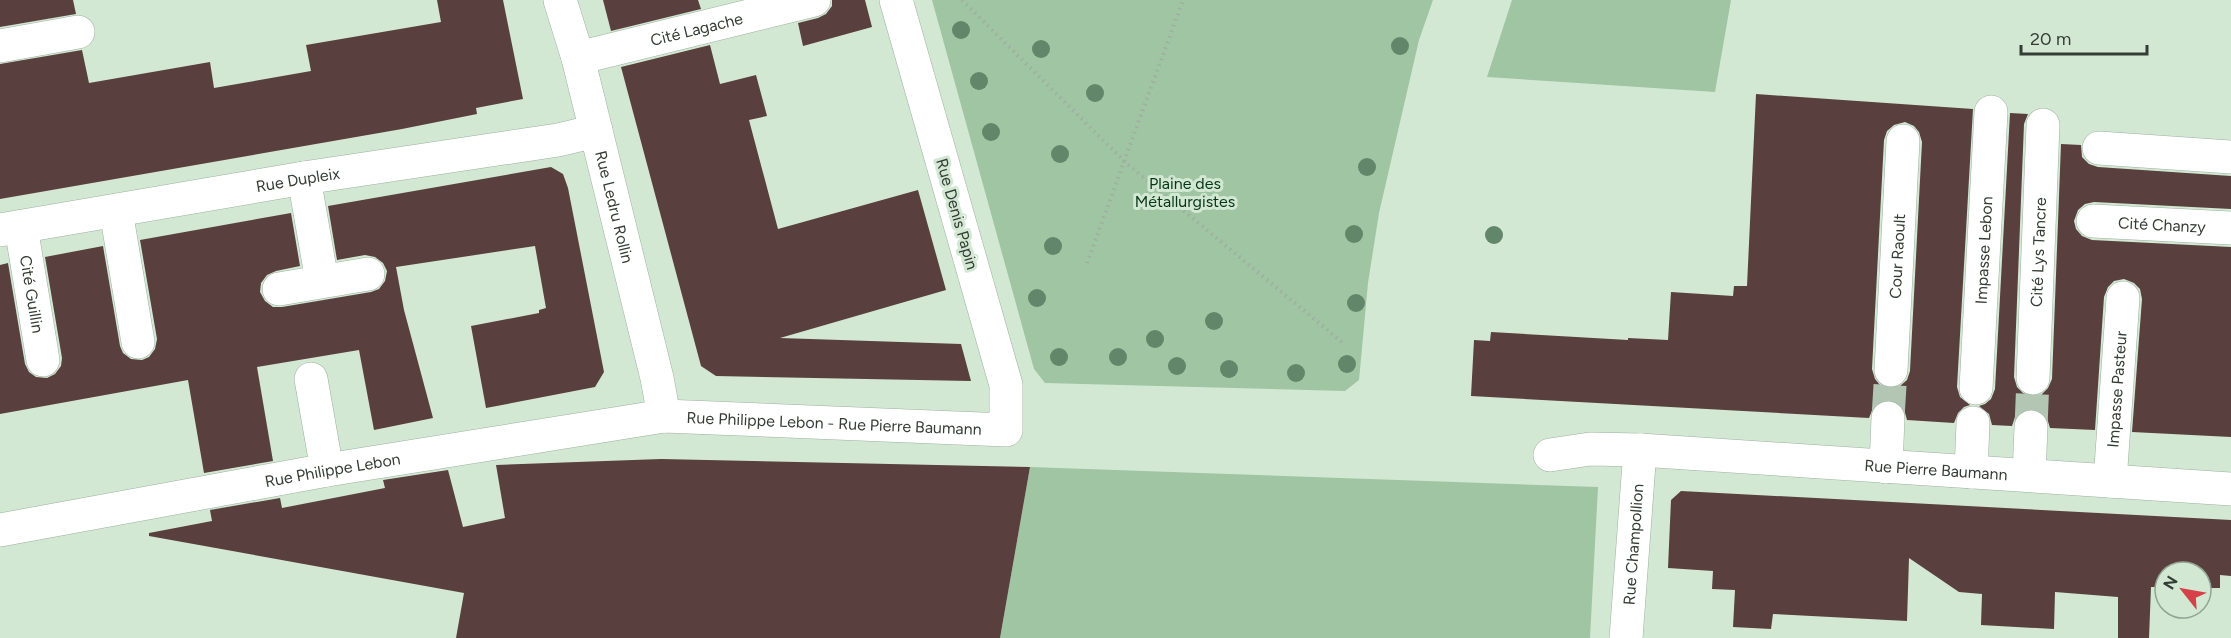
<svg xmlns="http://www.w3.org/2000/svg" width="2231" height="638" font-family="Figtree,sans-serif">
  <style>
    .green { fill: #a0c5a3 }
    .building { fill: #593f3e; fill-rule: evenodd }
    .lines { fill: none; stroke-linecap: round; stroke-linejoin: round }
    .minor-tunnel { stroke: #b2c6b3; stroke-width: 33; stroke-dasharray: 33 16; stroke-linecap: butt }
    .minor-casing { stroke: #9cb19e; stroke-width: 34 }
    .path { stroke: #9eaf9f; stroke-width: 4; stroke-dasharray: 1.5 4.5; stroke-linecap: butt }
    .minor { stroke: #fff; stroke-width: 33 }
    .tree { fill: #628669 }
    .labels { text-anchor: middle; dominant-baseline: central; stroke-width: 6; stroke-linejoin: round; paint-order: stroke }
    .street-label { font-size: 16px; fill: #343d35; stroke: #d2e8d3 }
    .park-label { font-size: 16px; fill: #063613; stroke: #d2e8d3 }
  </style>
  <rect width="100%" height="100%" fill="#d2e8d3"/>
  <!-- green -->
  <g class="green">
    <path d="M 932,0 L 1433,0 L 1419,40 L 1379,213 L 1368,283 L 1359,380 L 1345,391 L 1045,383 L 1034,369 Z"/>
    <path d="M 1512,0 L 1731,0 L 1715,92 L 1487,77 Z"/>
    <path d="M 1030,467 L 1598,487 L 1590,638 L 1000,638 Z"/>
  </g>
  <!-- building -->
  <g class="building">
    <path d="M 0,0 L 73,0 L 76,14 L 0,27 Z"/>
    <path d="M 437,0 L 503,0 L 523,99 L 476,108 L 477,114 L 402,129 L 0,199 L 0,64 L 82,50 L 89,83 L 210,62 L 214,88 L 311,71 L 306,45 L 441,22 Z"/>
    <path d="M 603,0 L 698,0 L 701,9 L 611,31 Z"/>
    <path d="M 832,0 L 865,0 L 872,27 L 803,46 L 798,23 L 818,18 L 826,14 L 832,6 Z"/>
    <path d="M 710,45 L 720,84 L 756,75 L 767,116 L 749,120 L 778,229 L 918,190 L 946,290 L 780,338 L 961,344 L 971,381 L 716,376 L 701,366 L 621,67 Z"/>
    <path d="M 1756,94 L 1973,109 L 1957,387 L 1960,397 L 1970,405 L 1964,407 L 1958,413 L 1954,423 L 1907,420 L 1904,409 L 1898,402 L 1889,399 L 1880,401 L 1873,408 L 1869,418 L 1471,396 L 1474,340 L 1490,341 L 1491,332 L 1628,340 L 1628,338 L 1668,340 L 1671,292 L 1733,296 L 1734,286 L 1747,286 ZM 1905,122 L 1914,126 L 1919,132 L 1922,142 L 1910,371 L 1907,380 L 1900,386 L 1889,389 L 1880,385 L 1875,379 L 1872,369 L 1884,140 L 1887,131 L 1894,125 Z"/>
    <path d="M 2010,113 L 2028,114 L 2024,124 L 2014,377 L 2017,387 L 2023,393 L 2032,397 L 2041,395 L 2048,388 L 2052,379 L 2061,144 L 2081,145 L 2082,157 L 2089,164 L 2098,167 L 2231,176 L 2231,209 L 2094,202 L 2085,204 L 2078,210 L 2074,221 L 2076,229 L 2082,236 L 2092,240 L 2231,247 L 2231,437 L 2132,432 L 2142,299 L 2140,289 L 2134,283 L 2124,279 L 2114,281 L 2108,287 L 2104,297 L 2095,430 L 2050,428 L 2047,418 L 2042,412 L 2032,408 L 2022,411 L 2015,417 L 2012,426 L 1992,425 L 1989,414 L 1979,406 L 1985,404 L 1991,399 L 1995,389 Z"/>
    <path d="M 551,167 L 563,174 L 568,188 L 604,372 L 595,387 L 486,408 L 471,326 L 539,313 L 539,310 L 546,308 L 535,246 L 396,267 L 404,310 L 433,418 L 374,430 L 359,350 L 257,367 L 273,461 L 204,473 L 188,380 L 0,414 L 0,265 L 8,263 L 25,364 L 29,372 L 36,377 L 47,378 L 55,374 L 61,366 L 62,358 L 45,257 L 103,246 L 120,346 L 123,353 L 131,359 L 142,360 L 149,357 L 155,349 L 157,339 L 140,240 L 291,213 L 300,266 L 276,271 L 267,275 L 261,283 L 260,292 L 265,301 L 273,307 L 282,307 L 371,292 L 379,289 L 385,281 L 387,271 L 383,263 L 375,257 L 365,255 L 337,260 L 328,206 Z"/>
    <path d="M 661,459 L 1030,467 L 1000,638 L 456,638 L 464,593 L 149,536 L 149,533 L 212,521 L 210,510 L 280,498 L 282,508 L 385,488 L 383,480 L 448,470 L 463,527 L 505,518 L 496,465 Z"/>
    <path d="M 1681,491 L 2231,520 L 2231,576 L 2220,575 L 2220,588 L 2201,588 L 2201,572 L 2165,572 L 2165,587 L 2151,587 L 2149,638 L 2118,638 L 2118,597 L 2055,592 L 2054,629 L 1981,625 L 1982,594 L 1959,592 L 1909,558 L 1907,621 L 1773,614 L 1771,629 L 1733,627 L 1735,590 L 1712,589 L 1713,571 L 1668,568 L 1671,500 Z"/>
  </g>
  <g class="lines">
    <!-- minor-tunnel -->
    <g class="minor-tunnel">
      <path d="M 1888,418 L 1891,370"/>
      <path d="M 2031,427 L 2033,378"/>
    </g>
    <defs>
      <g id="minor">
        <path id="s1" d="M 560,0 L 578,58 L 657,378 L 664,416"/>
        <path d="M 0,46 L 78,32"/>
        <path id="s2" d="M 578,58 L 814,0"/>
        <path d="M 2099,148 L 2231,157"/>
        <path d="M 304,178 L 322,281"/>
        <path d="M 116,211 L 138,342"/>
        <path id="s3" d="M 2093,221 L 2231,228"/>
        <path id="s4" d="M 21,227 L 43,360"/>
        <path id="s5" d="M 0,230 L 304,178 L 558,140 L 596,131"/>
        <path d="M 279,289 L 368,274"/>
        <path id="s6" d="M 1891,370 L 1903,141"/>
        <path id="s7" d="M 2033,378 L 2043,125"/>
        <path d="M 311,379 L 327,470"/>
        <path id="s8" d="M 1976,388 L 1991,112"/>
        <path id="s9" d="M 1550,455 L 1590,449 L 1640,450 L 2231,489"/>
        <path d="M 1886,467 L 1888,418"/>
        <path d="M 1971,472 L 1973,423"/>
        <path d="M 2029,475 L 2031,427"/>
        <path id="s10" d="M 2110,481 L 2123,298"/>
        <path id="s11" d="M 0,530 L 327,470 L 664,416 L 1006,430 L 1006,385 L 896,0"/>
        <path id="s12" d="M 1626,638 L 1640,450"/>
      </g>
    </defs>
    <!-- minor casing -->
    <use href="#minor" class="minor-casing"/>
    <!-- path -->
    <g class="path">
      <path d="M 962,0 L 1125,162 L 1343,343"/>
      <path d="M 1087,263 L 1183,0"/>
    </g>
    <!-- minor -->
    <use href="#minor" class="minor"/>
  </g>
  <!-- trees -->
  <g class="tree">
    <circle cx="961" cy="30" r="9"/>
    <circle cx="1400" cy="46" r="9"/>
    <circle cx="1041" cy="49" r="9"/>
    <circle cx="979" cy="81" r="9"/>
    <circle cx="1095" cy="93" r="9"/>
    <circle cx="991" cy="132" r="9"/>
    <circle cx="1060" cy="154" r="9"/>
    <circle cx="1367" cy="167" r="9"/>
    <circle cx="1354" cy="234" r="9"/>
    <circle cx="1494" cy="235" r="9"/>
    <circle cx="1053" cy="246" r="9"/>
    <circle cx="1037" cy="298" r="9"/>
    <circle cx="1356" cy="303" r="9"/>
    <circle cx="1214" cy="321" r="9"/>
    <circle cx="1155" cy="339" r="9"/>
    <circle cx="1059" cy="357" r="9"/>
    <circle cx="1118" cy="357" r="9"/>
    <circle cx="1347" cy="364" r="9"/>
    <circle cx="1177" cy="366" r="9"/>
    <circle cx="1229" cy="369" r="9"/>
    <circle cx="1296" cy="373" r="9"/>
  </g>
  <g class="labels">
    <!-- street labels -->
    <g class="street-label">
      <text stroke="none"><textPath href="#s2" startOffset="122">Cité Lagache</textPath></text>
      <text stroke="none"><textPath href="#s5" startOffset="302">Rue Dupleix</textPath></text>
      <text stroke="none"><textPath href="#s1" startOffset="214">Rue Ledru Rollin</textPath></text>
      <text transform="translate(957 214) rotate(74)">Rue Denis Papin</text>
      <text stroke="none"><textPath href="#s3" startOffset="69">Cité Chanzy</textPath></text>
      <text stroke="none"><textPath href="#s8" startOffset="138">Impasse Lebon</textPath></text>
      <text stroke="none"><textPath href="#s7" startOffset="126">Cité Lys Tancre</textPath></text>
      <text stroke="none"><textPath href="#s6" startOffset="114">Cour Raoult</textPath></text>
      <text stroke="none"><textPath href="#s4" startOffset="68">Cité Guillin</textPath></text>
      <text stroke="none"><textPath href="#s10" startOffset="92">Impasse Pasteur</textPath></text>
      <text stroke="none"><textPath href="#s11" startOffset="844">Rue Philippe Lebon - Rue Pierre Baumann</textPath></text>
      <text stroke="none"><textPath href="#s11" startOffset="338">Rue Philippe Lebon</textPath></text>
      <text stroke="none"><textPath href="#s9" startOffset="387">Rue Pierre Baumann</textPath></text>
      <text stroke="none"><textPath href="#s12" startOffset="94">Rue Champollion</textPath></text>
    </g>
    <!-- park labels -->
    <g class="park-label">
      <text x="1185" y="183">Plaine des<tspan x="1185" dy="18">Métallurgistes</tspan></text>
    </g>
  </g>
  <!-- north arrow -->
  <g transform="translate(2183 590) rotate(301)"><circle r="28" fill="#d2e8d3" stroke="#93a494" stroke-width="1.5"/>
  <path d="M0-4.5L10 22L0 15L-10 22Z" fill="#d24248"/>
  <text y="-9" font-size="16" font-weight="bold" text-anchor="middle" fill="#343d35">N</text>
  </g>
  <!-- scale -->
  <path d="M2021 45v9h126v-9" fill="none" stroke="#343d35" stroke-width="3"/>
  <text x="2030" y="45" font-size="18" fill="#343d35" stroke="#d2e8d3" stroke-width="4.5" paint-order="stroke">20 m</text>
</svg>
